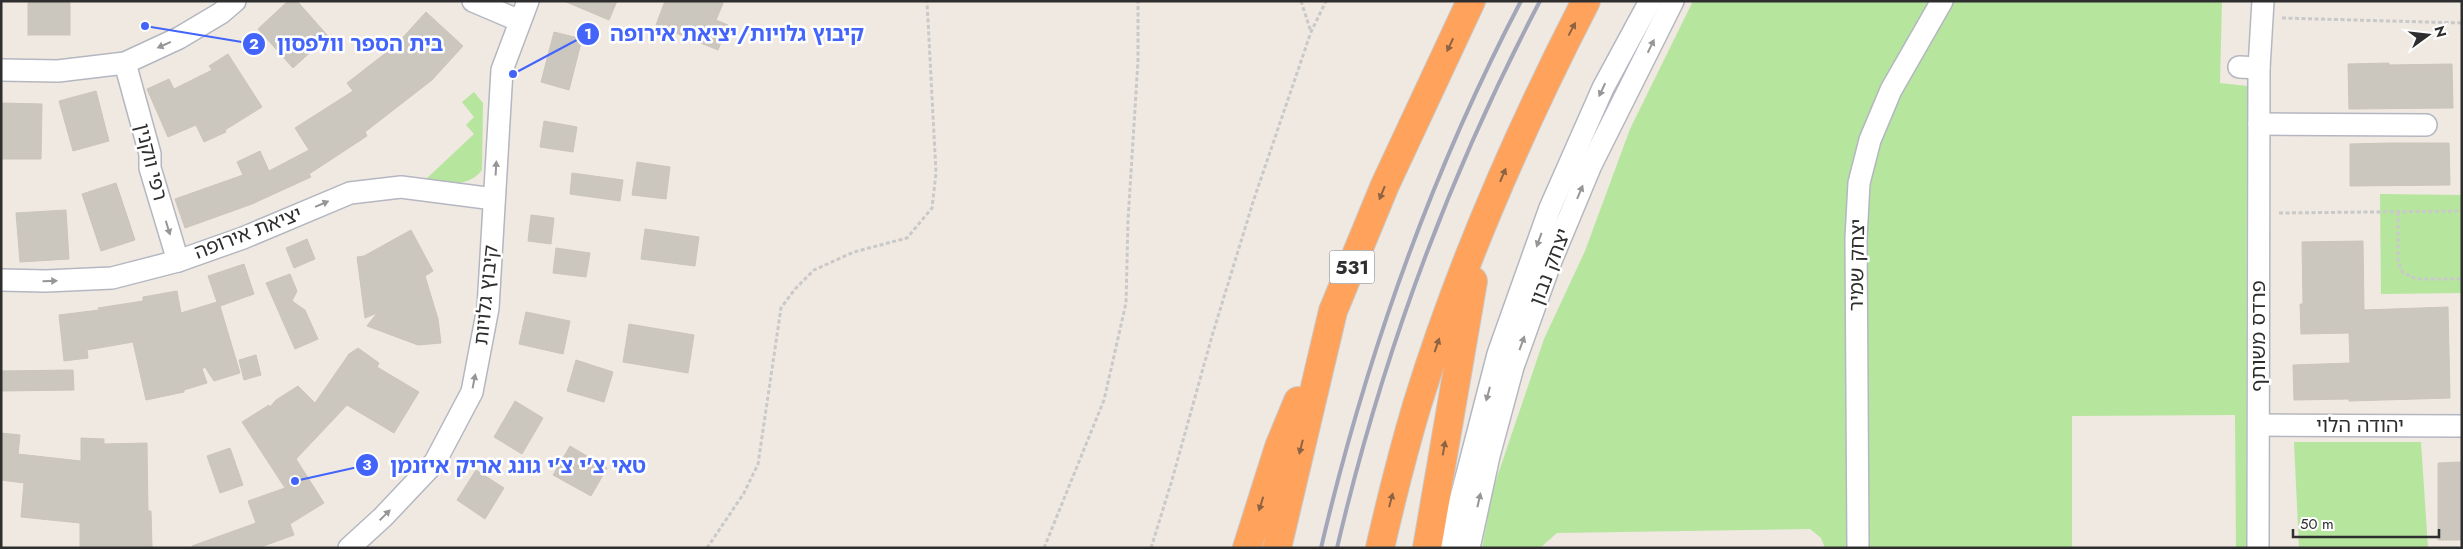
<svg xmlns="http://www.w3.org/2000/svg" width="2463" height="549" font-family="Jost,'Noto Sans Hebrew',sans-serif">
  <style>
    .green { fill: #b6e59e }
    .building { fill: #cbc7bf; stroke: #cbc5ba }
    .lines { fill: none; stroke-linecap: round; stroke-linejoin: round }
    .minor-casing { stroke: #b4b7c1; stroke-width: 24 }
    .highway-casing { stroke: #c9c9c9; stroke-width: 30 }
    .path { stroke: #c9c9c9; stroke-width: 3; stroke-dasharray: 4 2.5; stroke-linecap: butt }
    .minor { stroke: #fff; stroke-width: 21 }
    .highway { stroke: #ffa35c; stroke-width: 28 }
    .rail { stroke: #a3a6b8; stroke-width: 4 }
    .oneway { fill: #8c6343 }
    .oneway2 { fill: #969696 }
    .labels { text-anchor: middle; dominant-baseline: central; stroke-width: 5; stroke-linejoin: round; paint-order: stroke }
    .shield { fill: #fff; stroke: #6d6d6d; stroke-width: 1 }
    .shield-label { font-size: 19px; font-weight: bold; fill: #2e2e2e }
    .street-label { font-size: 20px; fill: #2e2e2e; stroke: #fff }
    .leader { fill: none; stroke: #4264fb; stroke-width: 2 }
    .callout-dot { fill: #4264fb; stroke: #fff; stroke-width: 2 }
    .mark-label { font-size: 15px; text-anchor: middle; font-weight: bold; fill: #fff }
    .callout-label { font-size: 21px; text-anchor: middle; font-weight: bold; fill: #4264fb; stroke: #fff; stroke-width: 5; stroke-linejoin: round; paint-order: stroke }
  </style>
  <rect width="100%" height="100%" fill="#efe9e1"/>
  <!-- green -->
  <g class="green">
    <path d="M 1693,1 L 2222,1 L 2220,83 L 2247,86 L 2246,548 L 2236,548 L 2235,415 L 2072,416 L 2072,548 L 1825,548 L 1821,538 L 1810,529 L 1557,533 L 1540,548 L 1482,548 L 1493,489 L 1544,339 L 1585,251 L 1630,129 Z"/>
    <path d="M 474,92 L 483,103 L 482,170 C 467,189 445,183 424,181 L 474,134 L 466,125 L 474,117 L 462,102 Z"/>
    <path d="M 2380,194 L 2462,195 L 2462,293 L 2381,294 Z"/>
    <path d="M 2294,442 L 2421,442 L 2428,548 L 2299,548 Z"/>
  </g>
  <!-- building -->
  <g class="building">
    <rect x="28" y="1" width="42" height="34"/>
    <path d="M 288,1 L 297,1 L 328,36 L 293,68 L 258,29 Z"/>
    <path d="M 564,1 L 617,1 L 609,20 Z"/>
    <path d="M 665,1 L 724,1 L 716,20 L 728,25 L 718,50 L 656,25 Z"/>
    <path d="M 426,12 L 463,46 L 432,80 L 365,132 L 367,136 L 309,174 L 311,177 L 252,204 L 185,228 L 175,199 L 243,175 L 237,162 L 260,151 L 269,171 L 309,150 L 295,128 L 353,91 L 347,83 L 396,45 Z"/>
    <path d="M 554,32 L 582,39 L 569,90 L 541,82 Z"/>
    <path d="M 228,54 L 262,107 L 225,130 L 226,132 L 204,142 L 196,125 L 168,137 L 147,89 L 169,79 L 174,89 L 212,70 L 209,66 Z"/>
    <path d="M 2389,63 L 2389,65 L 2452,64 L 2453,108 L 2349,109 L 2348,64 Z"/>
    <path d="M 96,91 L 109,141 L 73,151 L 59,101 Z"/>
    <path d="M 1,103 L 42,104 L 41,159 L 1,159 Z"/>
    <path d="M 544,121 L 577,127 L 573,152 L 540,147 Z"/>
    <path d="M 2389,143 L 2449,143 L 2450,185 L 2350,186 L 2350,144 Z"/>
    <path d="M 637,162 L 670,167 L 666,199 L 632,195 Z"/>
    <path d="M 572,173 L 623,180 L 620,201 L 570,194 Z"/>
    <path d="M 116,183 L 135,240 L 101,251 L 82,194 Z"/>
    <path d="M 66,210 L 69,259 L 20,262 L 16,213 Z"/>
    <path d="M 531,215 L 554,218 L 551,244 L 528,241 Z"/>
    <path d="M 645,229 L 699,237 L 695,266 L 641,259 Z"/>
    <path d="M 411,230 L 433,271 L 425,276 L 438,319 L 441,343 L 418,345 L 367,326 L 377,313 L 365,318 L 357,257 L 364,256 Z"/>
    <path d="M 307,239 L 315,259 L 294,268 L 286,248 Z"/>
    <path d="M 2363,241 L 2364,310 L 2448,307 L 2450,398 L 2349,401 L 2349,399 L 2294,400 L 2293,365 L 2350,363 L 2349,333 L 2301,334 L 2300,304 L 2303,304 L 2302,242 Z"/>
    <path d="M 556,248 L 590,253 L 586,277 L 553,273 Z"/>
    <path d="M 244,264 L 254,294 L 220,306 L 240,373 L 214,381 L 205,367 L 202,369 L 207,383 L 184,390 L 184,392 L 146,400 L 133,342 L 87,350 L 88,358 L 64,361 L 59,315 L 99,310 L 98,308 L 143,301 L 143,297 L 177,291 L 181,313 L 217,302 L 208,276 Z"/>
    <path d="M 290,274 L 297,291 L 292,301 L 305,310 L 318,339 L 295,349 L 266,283 Z"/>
    <path d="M 526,312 L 570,321 L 563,354 L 519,344 Z"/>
    <path d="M 629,324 L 694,335 L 688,373 L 623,362 Z"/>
    <path d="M 358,348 L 379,363 L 377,367 L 419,392 L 394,433 L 347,405 L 296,459 L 324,503 L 290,524 L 294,535 L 258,548 L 192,548 L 192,546 L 256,523 L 248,501 L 285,488 L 242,422 L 269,405 L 270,407 L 276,400 L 298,386 L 315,403 L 349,354 Z"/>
    <path d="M 256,355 L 261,375 L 244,380 L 239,360 Z"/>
    <path d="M 576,360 L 613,372 L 604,402 L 567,391 Z"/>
    <path d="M 73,370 L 74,390 L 1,391 L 1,371 Z"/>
    <path d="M 515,401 L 543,418 L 522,454 L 494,437 Z"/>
    <path d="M 1,433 L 20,435 L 18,454 L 81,461 L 81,438 L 104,439 L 104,444 L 147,443 L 148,511 L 151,511 L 152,548 L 80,547 L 80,523 L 21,517 L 24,483 L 1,480 Z"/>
    <path d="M 570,446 L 607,468 L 591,496 L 553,475 Z"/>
    <path d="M 230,448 L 243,485 L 220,493 L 207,456 Z"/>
    <path d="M 2462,462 L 2462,540 L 2438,540 L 2438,463 Z"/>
    <path d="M 476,470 L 504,488 L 485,519 L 457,500 Z"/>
  </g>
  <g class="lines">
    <defs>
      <g id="minor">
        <path d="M 473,1 L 520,21"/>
        <path d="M 125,63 L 150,154 L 150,168 L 178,261"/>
        <path d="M 2239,67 L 2259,68"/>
        <path d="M 1,70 L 58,71 L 125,63 L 179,38 L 221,13 L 235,1"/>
        <path d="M 2259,124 L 2426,125"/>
        <path d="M 1,280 L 46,281 L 112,278 L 178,261 L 243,238 L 350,193 L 401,187 L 494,199"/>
        <path d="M 2259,425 L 2462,426"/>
        <path d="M 349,548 L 383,517 L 435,462 L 472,392 L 488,308 L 502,70 L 528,1"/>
        <path d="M 1448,548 L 1498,354 L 1550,208 L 1603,88 L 1650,1"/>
        <path d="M 1469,548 L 1489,456 L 1513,367 L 1551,261 L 1591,165 L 1673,1"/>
        <path d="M 1858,548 L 1856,238 L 1859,183 L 1870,140 L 1891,90 L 1942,1"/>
        <path d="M 2258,548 L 2259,68 L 2263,1"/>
      </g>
      <g id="highway">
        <path d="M 1247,548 L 1279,447 L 1298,401"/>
        <path d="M 1277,548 L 1333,311 L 1385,185 L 1471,1"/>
        <path d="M 1380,548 C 1391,500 1403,452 1417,405 C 1460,265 1519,131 1586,1"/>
        <path d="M 1427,548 L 1473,281"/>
      </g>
    </defs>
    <!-- minor casing -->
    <use href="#minor" class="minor-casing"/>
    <!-- highway casing -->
    <use href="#highway" class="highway-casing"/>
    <!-- path -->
    <g class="path">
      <path d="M 1301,1 L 1311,32"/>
      <path d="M 2282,18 L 2462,23"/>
      <path d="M 2398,212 L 2398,262 L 2403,273 L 2417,279 L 2462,279"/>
      <path d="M 2279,213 L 2462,211"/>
      <path d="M 707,548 L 744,493 L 758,464 L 781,308 L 795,289 L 814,270 L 854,252 L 907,238 L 932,208 L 936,173 L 927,1"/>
      <path d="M 1044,548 L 1104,400 L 1126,303 L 1128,220 L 1138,61 L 1138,1"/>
      <path d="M 1151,548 L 1172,480 L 1212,336 L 1254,199 L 1311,32 L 1326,1"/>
    </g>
    <!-- minor -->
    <use href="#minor" class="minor"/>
    <!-- highway -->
    <use href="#highway" class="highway"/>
    <!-- rail -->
    <g class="rail">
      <path d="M 1321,548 C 1366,357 1430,175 1521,1"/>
      <path d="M 1337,548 C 1382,356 1448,176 1540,1"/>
    </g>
  </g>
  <!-- one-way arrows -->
  <defs><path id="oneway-solid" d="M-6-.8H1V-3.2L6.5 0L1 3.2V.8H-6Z" transform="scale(1.25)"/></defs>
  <g class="oneway">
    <use href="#oneway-solid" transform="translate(1572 29) rotate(-62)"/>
    <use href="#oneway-solid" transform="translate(1450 45) rotate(115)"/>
    <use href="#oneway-solid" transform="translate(1503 175) rotate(-67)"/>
    <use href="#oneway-solid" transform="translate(1382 193) rotate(112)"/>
    <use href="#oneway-solid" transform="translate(1437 345) rotate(-71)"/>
    <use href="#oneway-solid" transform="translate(1301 447) rotate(104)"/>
    <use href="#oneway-solid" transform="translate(1444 448) rotate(-80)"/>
    <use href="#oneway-solid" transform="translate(1391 500) rotate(-75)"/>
    <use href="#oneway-solid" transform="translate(1261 504) rotate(107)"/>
  </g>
  <g class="oneway2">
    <use href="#oneway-solid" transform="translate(164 45) rotate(156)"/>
    <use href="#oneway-solid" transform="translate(1651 46) rotate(-64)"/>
    <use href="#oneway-solid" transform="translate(1602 90) rotate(115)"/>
    <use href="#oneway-solid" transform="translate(496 168) rotate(-87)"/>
    <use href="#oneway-solid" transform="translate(1580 192) rotate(-67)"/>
    <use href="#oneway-solid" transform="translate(322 204) rotate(-23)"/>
    <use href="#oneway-solid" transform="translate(168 228) rotate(73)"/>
    <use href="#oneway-solid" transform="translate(1539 240) rotate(110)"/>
    <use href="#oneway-solid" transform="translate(50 281) rotate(-1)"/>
    <use href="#oneway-solid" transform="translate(1522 343) rotate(-70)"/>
    <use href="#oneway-solid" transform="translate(474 381) rotate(-79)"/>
    <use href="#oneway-solid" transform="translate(1488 394) rotate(105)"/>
    <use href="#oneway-solid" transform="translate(1479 500) rotate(-77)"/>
    <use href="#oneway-solid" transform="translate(385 515) rotate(-45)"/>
  </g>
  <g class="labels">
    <!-- shield labels -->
    <rect class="shield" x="1329.5" y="250.5" width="45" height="33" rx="4"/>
    <g class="shield-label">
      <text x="1352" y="267">531</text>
    </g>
    <!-- street labels -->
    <g class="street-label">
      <text transform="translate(151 162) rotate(76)">רפי ווקנין</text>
      <text transform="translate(248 233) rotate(-21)">יציאת אירופה</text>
      <text transform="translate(1857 265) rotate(-89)">יצחק שמיר</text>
      <text transform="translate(1550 267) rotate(-69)">יצחק נבון</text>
      <text transform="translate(486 295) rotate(-84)">קיבוץ גלויות</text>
      <text transform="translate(2258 336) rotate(-90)">פרדס משותף</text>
      <text x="2360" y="425">יהודה הלוי</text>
    </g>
  </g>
  <!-- callouts -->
  <path class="leader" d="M513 74L588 34M145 26L254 44M295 481L367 465"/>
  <g class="callout-dot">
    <circle cx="513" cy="74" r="5"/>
    <circle cx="145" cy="26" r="5"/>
    <circle cx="295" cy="481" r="5"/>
    <circle cx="588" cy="34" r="12"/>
    <circle cx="254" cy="44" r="12"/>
    <circle cx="367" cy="465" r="12"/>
  </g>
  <g class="mark-label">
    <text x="588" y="39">1</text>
    <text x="254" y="49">2</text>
    <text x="367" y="470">3</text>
  </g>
  <g class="callout-label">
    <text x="737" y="41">קיבוץ גלויות/יציאת אירופה</text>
    <text x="360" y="51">בית הספר וולפסון</text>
    <text x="518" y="473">טאי צ'י צ'י גונג אריק איזנמן</text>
  </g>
  <!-- border -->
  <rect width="2463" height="549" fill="none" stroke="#2e2e2e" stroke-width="5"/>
  <!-- north arrow -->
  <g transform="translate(2428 35) rotate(75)" stroke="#ffffff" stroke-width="4" paint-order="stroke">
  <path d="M0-4L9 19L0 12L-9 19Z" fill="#2e2e2e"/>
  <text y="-8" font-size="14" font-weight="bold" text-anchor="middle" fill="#2e2e2e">N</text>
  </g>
  <!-- scale -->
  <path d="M2293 529v8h146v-8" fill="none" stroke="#2e2e2e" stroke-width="2.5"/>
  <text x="2300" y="529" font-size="15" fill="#2e2e2e" stroke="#ffffff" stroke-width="4" paint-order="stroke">50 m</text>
</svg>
